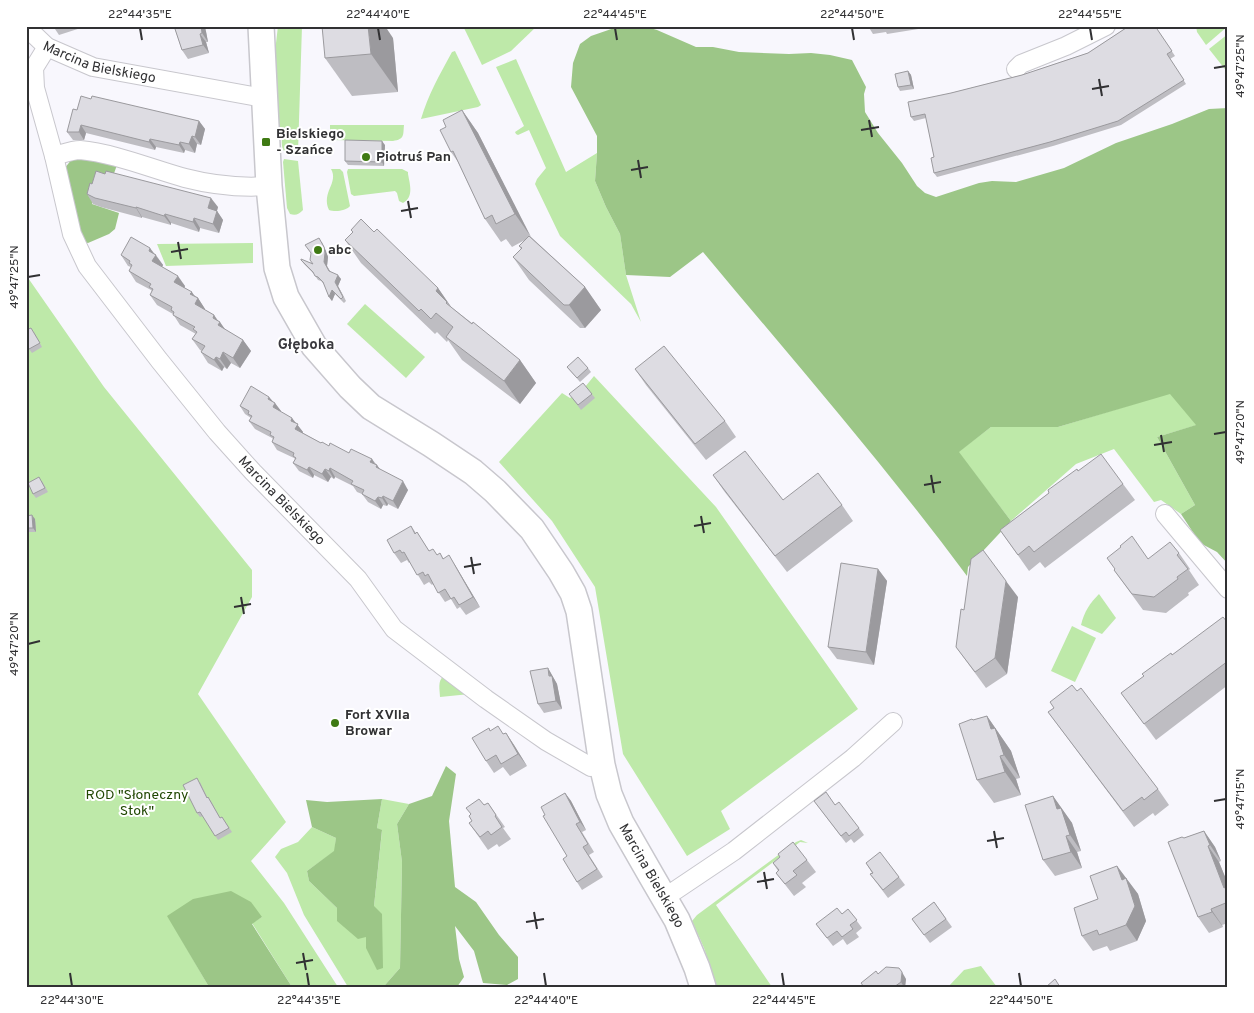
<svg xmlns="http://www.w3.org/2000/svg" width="1254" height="1013" font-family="Overpass,sans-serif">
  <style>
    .green { fill: #bee9a9 }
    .forest { fill: #9cc687 }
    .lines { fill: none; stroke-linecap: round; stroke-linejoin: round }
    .street-casing { stroke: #c8c7cd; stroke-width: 20 }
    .secondary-casing { stroke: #c8c7cd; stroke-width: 28 }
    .street { stroke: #fff; stroke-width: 18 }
    .secondary { stroke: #fff; stroke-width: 25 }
    .wall { fill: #bebdc2 }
    .shaded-wall { fill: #9b9a9e }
    .building { fill: #dddce2; stroke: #9b9a9e }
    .ticks { fill: none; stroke: #313133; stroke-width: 2 }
    .poi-dot { fill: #3f7a13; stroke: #fff; stroke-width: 2 }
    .labels { text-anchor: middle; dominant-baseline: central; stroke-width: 4; stroke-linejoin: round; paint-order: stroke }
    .street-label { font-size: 14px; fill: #313133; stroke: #fff }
    .poi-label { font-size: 14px; font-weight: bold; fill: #313133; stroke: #fff; text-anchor: start }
    .park-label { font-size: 14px; fill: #204702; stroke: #fff }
    .neighbourhood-label { font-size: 15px; font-weight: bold; fill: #3a393e; stroke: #fff }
    .neatline { fill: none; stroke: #313133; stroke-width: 2 }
    .ticks-label { font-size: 12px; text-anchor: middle; fill: #313133 }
  </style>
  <rect width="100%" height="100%" fill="#f8f7fd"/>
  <!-- green -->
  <g class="green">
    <path d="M 278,26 L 302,26 L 298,152 L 284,151 C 279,144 285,134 279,127 L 274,60 Z"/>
    <path d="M 463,26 L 537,26 L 511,51 L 482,65 Z"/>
    <path d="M 1196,26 L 1228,26 L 1206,45 L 1197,32 Z"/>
    <path d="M 1228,34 L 1228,73 L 1209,49 Z"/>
    <path d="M 455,51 L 481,105 L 478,107 L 421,119 C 428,95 440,74 452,52 Z"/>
    <path d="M 516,59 L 566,172 L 597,153 L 595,181 L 606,207 L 620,234 L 626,275 L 641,322 L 631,304 L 560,236 L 535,184 L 537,179 L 546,168 L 529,130 L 518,135 L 516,134 L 515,132 L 524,126 L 496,67 Z"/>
    <path d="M 330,125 L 404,125 C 403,135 405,139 393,141 L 330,140 Z"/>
    <path d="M 284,159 L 298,161 L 303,210 C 299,214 296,216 290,214 L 287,208 L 283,162 Z"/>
    <path d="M 331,169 L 340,169 L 343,172 L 350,206 C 346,211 335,212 329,210 C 321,192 339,183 331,169 Z"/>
    <path d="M 348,169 L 402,169 L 408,172 L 408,174 C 410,185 414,197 403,203 L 399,201 L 397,193 L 395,191 L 354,196 L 351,194 L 347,172 Z"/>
    <path d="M 253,243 L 253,263 L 166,266 L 157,244 Z"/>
    <path d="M 26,275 L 104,387 L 252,570 L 252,597 L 198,694 L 286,822 L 251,861 L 284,903 L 338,987 L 292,987 L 252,923 L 262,917 L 168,916 L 209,987 L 26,987 Z"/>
    <path d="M 365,304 L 425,357 L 406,378 L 347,324 Z"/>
    <path d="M 594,376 L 716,507 L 858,709 L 721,811 L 730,829 L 687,856 L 623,754 L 595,587 L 552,521 L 499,462 L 562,393 L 570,398 L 585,387 Z"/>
    <path d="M 1170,393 L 1197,425 L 1157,437 L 1195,505 L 1181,514 L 1161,500 L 1154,502 L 1114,449 L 1076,464 L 1011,521 L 958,452 L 991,427 L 1058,427 Z"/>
    <path d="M 1099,594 L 1116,618 L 1102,634 L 1081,625 C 1084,612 1090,603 1099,594 Z"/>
    <path d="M 1072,626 L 1096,638 L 1075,682 L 1051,671 Z"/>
    <path d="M 444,676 L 470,694 L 440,697 C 440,691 437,680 444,676 Z"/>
    <path d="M 382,799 L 409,804 L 397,824 L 402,862 L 400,968 L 385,985 L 385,987 L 348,987 L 304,915 L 287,873 L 275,857 L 281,849 L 298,842 L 312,827 L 336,838 L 335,851 L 307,871 L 309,881 L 337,908 L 374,906 L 382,831 L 377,828 Z"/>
    <path d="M 801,840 L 808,843 L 800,842 L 716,905 L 772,987 L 717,987 L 704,948 L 692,921 L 697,915 L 796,842 Z"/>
    <path d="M 981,966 L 997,987 L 948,987 L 964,970 Z"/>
  </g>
  <!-- forest -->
  <g class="forest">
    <path d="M 620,26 L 643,26 L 657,30 L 696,47 L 713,47 L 739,52 L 789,54 L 811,53 L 830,55 L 852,60 L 866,87 L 864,94 L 865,112 L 878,133 L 902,163 L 917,186 L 925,193 L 936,197 L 979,183 L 992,181 L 1016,182 L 1064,168 L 1116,143 L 1172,124 L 1209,109 L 1228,108 L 1228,564 L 1217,552 L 1200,543 L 1181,514 L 1195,505 L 1157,437 L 1196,425 L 1170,394 L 1058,427 L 991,427 L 959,452 L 1011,521 L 968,567 L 967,576 C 884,464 792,359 703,252 L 670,277 L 626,275 L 620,234 L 606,207 L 595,181 L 597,153 L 597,136 L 571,87 L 573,63 L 580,44 L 591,36 Z"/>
    <path d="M 78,157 L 117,165 L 112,179 L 101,176 L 92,204 L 119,213 L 115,229 L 109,234 L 88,243 L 81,241 L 64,169 L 72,159 Z"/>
    <path d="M 446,766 L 456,774 L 449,821 L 455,887 L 476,902 L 499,935 L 518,957 L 518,979 L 507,985 L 483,983 L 474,951 L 455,926 L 459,959 L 464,977 L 457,987 L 385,987 L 385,985 L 400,968 L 402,862 L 397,824 L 409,804 L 432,796 Z"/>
    <path d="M 382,799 L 377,828 L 382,830 L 374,906 L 382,914 L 383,968 L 377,970 L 366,948 L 366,937 L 358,939 L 337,921 L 337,908 L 309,881 L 307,871 L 334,851 L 336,838 L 312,827 L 306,800 L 327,802 Z"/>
    <path d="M 231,891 L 251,902 L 262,917 L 252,924 L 292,987 L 209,987 L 167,916 L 193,899 Z"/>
  </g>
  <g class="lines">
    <defs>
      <g id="street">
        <path id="s1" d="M 26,27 L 47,47 L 93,67 L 264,98"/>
        <path id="s2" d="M 47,47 L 34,68 L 35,88 L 54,156 L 72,234 L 87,266 L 159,360 L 217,432 L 253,472 L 358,579 L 394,629 L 486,699 L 546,741 L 591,767 L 602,765"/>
        <path d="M 1016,69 L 1021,64 L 1066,46 L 1106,26"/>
        <path d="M 54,156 C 62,154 72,150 80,150 C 114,153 152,169 185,178 C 212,185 241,188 269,186"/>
        <path d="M 1165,514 L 1228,589"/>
        <path d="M 664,898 L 734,851 L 853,758 L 893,722"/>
      </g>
      <g id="secondary">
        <path id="s3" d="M 261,26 L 269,186 L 277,268 L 286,297 L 314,346 L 350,387 L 371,407 L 431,444 L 473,472 L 495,491 L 532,529 L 561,572 L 573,593 L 579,611 L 602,765 L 609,794 L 621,823 L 652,877 L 677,920 L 697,968 L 703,987"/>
      </g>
    </defs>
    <!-- street casing -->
    <use href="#street" class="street-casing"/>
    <!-- secondary casing -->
    <use href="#secondary" class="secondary-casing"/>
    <!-- street -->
    <use href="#street" class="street"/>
    <!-- secondary -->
    <use href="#secondary" class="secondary"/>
  </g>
  <!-- wall -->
  <g class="wall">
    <path d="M 53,26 L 87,26 L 59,35 Z"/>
    <path d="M 174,26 L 206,32 L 208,42 L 206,42 L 209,53 L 188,59 L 182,50 Z"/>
    <path d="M 868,26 L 937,26 L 887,34 L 886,32 L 873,34 Z"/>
    <path d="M 1129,26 L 1160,26 L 1157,29 L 1175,56 L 1170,59 L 1186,84 L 1121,125 L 1053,146 L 937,177 L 934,173 L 934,157 L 926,118 L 914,121 L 911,117 L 951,93 L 1022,75 L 1088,53 Z"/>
    <path d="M 393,38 L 398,92 L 352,96 L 325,58 Z"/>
    <path d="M 908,71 L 911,75 L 914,89 L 900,91 L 898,87 Z"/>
    <path d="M 91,99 L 199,121 L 205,129 L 201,145 L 197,144 L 195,153 L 185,150 L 184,153 L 156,147 L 155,150 L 86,133 L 84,140 L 73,140 L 67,132 L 77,110 Z"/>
    <path d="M 462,110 L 478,133 L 530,236 L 585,287 L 601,310 L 585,328 L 580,328 L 529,280 L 513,257 L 521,249 L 519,246 L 525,240 L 512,247 L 506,239 L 501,242 L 485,219 L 458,162 L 451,152 L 446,127 Z"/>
    <path d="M 385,145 L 384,166 L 348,165 L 345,161 Z"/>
    <path d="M 92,184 L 218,207 L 217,211 L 223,220 L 219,233 L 200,228 L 199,232 L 171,223 L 171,225 L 142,217 L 142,218 L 101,207 L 93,204 L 87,194 Z"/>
    <path d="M 351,230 L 374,232 L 438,288 L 451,307 L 520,360 L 536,383 L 520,404 L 462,360 L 448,340 L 447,342 L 437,332 L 435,334 L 361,263 L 345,240 L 353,232 Z"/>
    <path d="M 322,242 L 326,251 L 328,257 L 327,266 L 330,271 L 341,279 L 338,286 L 346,301 L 344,303 L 335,294 L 332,301 L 329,297 L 324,284 L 321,281 L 318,280 L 314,274 L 304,264 L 301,260 L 312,263 Z"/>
    <path d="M 154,254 L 156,255 L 163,265 L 162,267 L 185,286 L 185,288 L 198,298 L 205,309 L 205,310 L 214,315 L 225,330 L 243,340 L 251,351 L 240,368 L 231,363 L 227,369 L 224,367 L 222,371 L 208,363 L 201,352 L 202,351 L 200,350 L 192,339 L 196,334 L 180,325 L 173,314 L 157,305 L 150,295 L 152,291 L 151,290 L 136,282 L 129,271 L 131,267 L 128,266 L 121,255 Z"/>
    <path d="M 34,332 L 42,347 L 32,353 L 29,349 Z"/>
    <path d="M 567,367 L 588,368 L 591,372 L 580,382 Z"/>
    <path d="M 635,369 L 725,421 L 736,437 L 706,460 L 646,385 Z"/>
    <path d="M 583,383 L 595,398 L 581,410 L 572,398 Z"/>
    <path d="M 269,397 L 281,411 L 280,412 L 296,423 L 303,432 L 303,433 L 321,443 L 349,453 L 372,459 L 380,469 L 408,490 L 398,509 L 388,504 L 387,506 L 383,505 L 381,509 L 368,502 L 362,494 L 357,492 L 353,486 L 335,477 L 334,479 L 331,477 L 328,482 L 314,475 L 313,478 L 299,471 L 293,463 L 295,459 L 294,458 L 277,450 L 272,442 L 273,439 L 272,438 L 255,429 L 249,421 L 251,418 L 245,414 L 240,406 Z"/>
    <path d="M 1078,471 L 1123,484 L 1135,500 L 1045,568 L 1040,562 L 1029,571 L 1000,530 Z"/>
    <path d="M 713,475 L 783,500 L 842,505 L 853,521 L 787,572 L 724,491 Z"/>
    <path d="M 42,481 L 48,492 L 36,498 L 33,494 Z"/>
    <path d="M 26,516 L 35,519 L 36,532 L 26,532 Z"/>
    <path d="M 411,526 L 416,533 L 417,532 L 429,551 L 437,555 L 440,553 L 443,558 L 455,565 L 480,607 L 466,615 L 460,607 L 457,609 L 451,599 L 445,602 L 433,584 L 432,585 L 429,582 L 424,585 L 410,562 L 409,563 L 407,560 L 401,563 L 394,553 Z"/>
    <path d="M 1179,553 L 1190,569 L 1189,570 L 1199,585 L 1188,593 L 1189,595 L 1166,613 L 1143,610 L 1114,570 L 1148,559 Z"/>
    <path d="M 878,569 L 887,581 L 874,665 L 837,659 L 828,647 Z"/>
    <path d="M 1018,597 L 1007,674 L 986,688 L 956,647 L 964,610 Z"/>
    <path d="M 1228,623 L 1228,685 L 1156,740 L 1121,693 L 1172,655 Z"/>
    <path d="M 548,668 L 557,684 L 562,709 L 544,713 L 538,704 Z"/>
    <path d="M 1077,691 L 1158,789 L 1169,805 L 1155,816 L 1153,813 L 1134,827 L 1048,712 Z"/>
    <path d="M 987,716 L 1011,751 L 1020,778 L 1016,779 L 1021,795 L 994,803 L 977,780 L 972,719 L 973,720 Z"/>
    <path d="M 490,731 L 504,734 L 506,733 L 514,745 L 527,766 L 510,776 L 503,767 L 494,773 L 486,761 Z"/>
    <path d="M 200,782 L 207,797 L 211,801 L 220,818 L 222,817 L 232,832 L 218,840 L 203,816 L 200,817 L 197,813 Z"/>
    <path d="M 565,793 L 571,801 L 586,830 L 582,832 L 594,852 L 589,855 L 603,877 L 582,890 L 577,882 L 567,856 L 545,815 Z"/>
    <path d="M 1053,796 L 1072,823 L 1081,851 L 1077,852 L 1082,868 L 1055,876 L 1043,860 Z"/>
    <path d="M 814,801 L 835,805 L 859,828 L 864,835 L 854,843 L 851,839 L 846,843 Z"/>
    <path d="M 488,803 L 505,827 L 503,828 L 511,839 L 499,847 L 497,844 L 488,850 L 469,823 L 472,821 L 484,805 Z"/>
    <path d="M 1204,831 L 1215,847 L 1221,861 L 1219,862 L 1228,884 L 1228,923 L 1222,925 L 1223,927 L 1209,933 L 1198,917 L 1184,838 Z"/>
    <path d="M 780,857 L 807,860 L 816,872 L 802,883 L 806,887 L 794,896 L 776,873 L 778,871 L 773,863 Z"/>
    <path d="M 866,863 L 899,877 L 905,885 L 888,898 L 870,874 L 872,873 Z"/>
    <path d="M 1117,866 L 1138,894 L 1146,921 L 1137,941 L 1110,951 L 1107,946 L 1093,951 L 1082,936 L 1098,899 Z"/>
    <path d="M 934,902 L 952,927 L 930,943 L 912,919 Z"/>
    <path d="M 848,909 L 862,928 L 856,933 L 859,937 L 847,945 L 843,939 L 833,946 L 816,924 L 842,914 Z"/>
    <path d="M 878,974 L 906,979 L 905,987 L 863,987 Z"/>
  </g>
  <!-- shaded-wall -->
  <g class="shaded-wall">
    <path d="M 201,26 L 205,26 L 208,42 L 202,33 Z"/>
    <path d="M 368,26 L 385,26 L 393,38 L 398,92 L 371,54 Z"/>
    <path d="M 200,34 L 206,42 L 209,53 L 203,45 Z"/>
    <path d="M 908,71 L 911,75 L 914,89 L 911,85 Z"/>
    <path d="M 462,110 L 478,133 L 531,237 L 515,214 Z"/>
    <path d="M 199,121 L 205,129 L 201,145 L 195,137 Z"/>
    <path d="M 81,125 L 86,133 L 84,140 L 79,132 Z"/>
    <path d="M 192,136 L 197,144 L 195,153 L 189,144 Z"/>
    <path d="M 150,139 L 156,147 L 155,150 L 149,142 Z"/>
    <path d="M 382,141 L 385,145 L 384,166 L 382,162 Z"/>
    <path d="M 180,142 L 185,150 L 184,153 L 179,145 Z"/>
    <path d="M 211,198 L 218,207 L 215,217 L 208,208 Z"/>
    <path d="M 136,207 L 142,217 L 142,218 L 136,208 Z"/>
    <path d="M 217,211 L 223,220 L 219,233 L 213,224 Z"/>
    <path d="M 165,214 L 171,223 L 171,225 L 164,216 Z"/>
    <path d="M 194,218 L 200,228 L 199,232 L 193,222 Z"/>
    <path d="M 319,238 L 326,251 L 328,257 L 327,266 L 332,275 L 324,262 Z"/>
    <path d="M 150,248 L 163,265 L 160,271 L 152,261 L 149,251 Z"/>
    <path d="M 338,275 L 341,279 L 338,286 L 346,301 L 335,282 Z"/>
    <path d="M 178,276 L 185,286 L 182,292 L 174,282 Z"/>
    <path d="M 585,287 L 601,310 L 585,328 L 569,305 Z"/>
    <path d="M 438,288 L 454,311 L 447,302 L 436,291 Z"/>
    <path d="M 332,290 L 335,294 L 332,301 L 329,297 Z"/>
    <path d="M 192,292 L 197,300 L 198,298 L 205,309 L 202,314 L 195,304 L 190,294 Z"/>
    <path d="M 214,315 L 219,323 L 220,322 L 227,332 L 225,336 L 213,318 Z"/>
    <path d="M 243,340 L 251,351 L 240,368 L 233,358 Z"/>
    <path d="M 223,352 L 231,363 L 227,369 L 220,359 Z"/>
    <path d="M 216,357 L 224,367 L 222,371 L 214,360 Z"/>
    <path d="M 520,360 L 536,383 L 520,404 L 504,381 Z"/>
    <path d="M 269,397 L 275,404 L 275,403 L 281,411 L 278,416 L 268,399 Z"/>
    <path d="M 292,418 L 303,432 L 301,437 L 295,429 L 291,421 Z"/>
    <path d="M 372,459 L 376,466 L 377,465 L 382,473 L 370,462 Z"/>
    <path d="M 309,467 L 314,475 L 313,478 L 307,470 Z"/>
    <path d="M 330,468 L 335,477 L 334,479 L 329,471 Z"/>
    <path d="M 325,469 L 331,477 L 328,482 L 322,474 Z"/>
    <path d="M 403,481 L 408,490 L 398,509 L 393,501 Z"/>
    <path d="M 383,496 L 388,504 L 387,506 L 382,498 Z"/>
    <path d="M 378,497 L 383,505 L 381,509 L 375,501 Z"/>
    <path d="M 32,515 L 35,519 L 36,532 L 33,528 Z"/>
    <path d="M 449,555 L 455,565 L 480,607 L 473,597 Z"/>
    <path d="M 878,569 L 887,581 L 874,665 L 866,652 Z"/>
    <path d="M 1006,581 L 1018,597 L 1007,674 L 995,658 Z"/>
    <path d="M 548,668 L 557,684 L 562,709 L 556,701 Z"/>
    <path d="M 987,716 L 1011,751 L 1020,778 L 1004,755 L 991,729 Z"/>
    <path d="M 506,733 L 514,745 L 527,766 L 518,754 Z"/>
    <path d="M 1000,756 L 1016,779 L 1021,795 L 1005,772 Z"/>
    <path d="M 565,793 L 571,801 L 586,830 L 580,822 Z"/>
    <path d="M 1053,796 L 1072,823 L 1081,851 L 1070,835 L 1057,809 Z"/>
    <path d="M 1204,831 L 1215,847 L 1221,861 L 1210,845 Z"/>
    <path d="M 1066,836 L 1077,852 L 1082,868 L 1071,852 Z"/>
    <path d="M 1208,846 L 1219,862 L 1228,884 L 1228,893 L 1224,888 Z"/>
    <path d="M 1117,866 L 1138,894 L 1146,921 L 1137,941 L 1126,925 L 1122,880 Z"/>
    <path d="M 1211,909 L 1222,925 L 1223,927 L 1212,912 Z"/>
    <path d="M 902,972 L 906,979 L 905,987 L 904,987 L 901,982 Z"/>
  </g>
  <!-- building -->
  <g class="building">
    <path d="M 174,26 L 201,26 L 202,33 L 200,34 L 203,45 L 182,50 Z"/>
    <path d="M 322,26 L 368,26 L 371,54 L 325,58 Z"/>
    <path d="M 1129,26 L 1155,26 L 1172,51 L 1167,54 L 1184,80 L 1118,121 L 1050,142 L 934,173 L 931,158 L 934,157 L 925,114 L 911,117 L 908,102 L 951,93 L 1022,75 L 1088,53 Z"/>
    <path d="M 908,71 L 911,85 L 898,87 L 895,74 Z"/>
    <path d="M 81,96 L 91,99 L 92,96 L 199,121 L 195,137 L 192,136 L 189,144 L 180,142 L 179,145 L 150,139 L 149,142 L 81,125 L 79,132 L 67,132 L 73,109 L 77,110 Z"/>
    <path d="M 462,110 L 515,214 L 496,224 L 492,215 L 485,219 L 453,151 L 451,152 L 440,130 L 446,127 L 443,120 Z"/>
    <path d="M 345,140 L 382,141 L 382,162 L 345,161 Z"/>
    <path d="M 96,171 L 105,174 L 106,171 L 211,198 L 208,208 L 217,211 L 213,224 L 194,218 L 193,222 L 165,214 L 164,216 L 136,207 L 136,208 L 95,198 L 87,194 L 90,183 L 92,184 Z"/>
    <path d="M 361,219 L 374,232 L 377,229 L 438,288 L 436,291 L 447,302 L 446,303 L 472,324 L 473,322 L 520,360 L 504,381 L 446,337 L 453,327 L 436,313 L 431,319 L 421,309 L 419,311 L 345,240 L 353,232 L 351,230 Z"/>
    <path d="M 529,236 L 585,287 L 569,305 L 564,305 L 513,257 L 522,248 L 519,246 Z"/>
    <path d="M 131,237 L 150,248 L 149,251 L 156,255 L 152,261 L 178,276 L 174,282 L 192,292 L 190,294 L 198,298 L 195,304 L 214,315 L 213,318 L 220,322 L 218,325 L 243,340 L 233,358 L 223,352 L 220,359 L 216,357 L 214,360 L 201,352 L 205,346 L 192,339 L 197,332 L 193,329 L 195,327 L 173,315 L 174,312 L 171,310 L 172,307 L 150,295 L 153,289 L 149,287 L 151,284 L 129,271 L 132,265 L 129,263 L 130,261 L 121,255 Z"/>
    <path d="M 319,238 L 324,247 L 325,253 L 324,262 L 329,271 L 338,275 L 335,282 L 343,297 L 341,299 L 332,290 L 329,297 L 323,282 L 318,277 L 315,276 L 313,272 L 301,260 L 301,259 L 313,264 L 310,260 L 311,253 L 305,245 Z"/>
    <path d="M 31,328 L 40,343 L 29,349 L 26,344 L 26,330 Z"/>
    <path d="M 664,346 L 725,421 L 695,444 L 635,369 Z"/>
    <path d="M 578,357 L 588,368 L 577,378 L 567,367 Z"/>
    <path d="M 583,383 L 592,394 L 578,405 L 569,394 Z"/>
    <path d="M 251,386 L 269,397 L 268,399 L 275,403 L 273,407 L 292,418 L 291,421 L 298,424 L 295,429 L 321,443 L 322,442 L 329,446 L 330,443 L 349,453 L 351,449 L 372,459 L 370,462 L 377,465 L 376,467 L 403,481 L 393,501 L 383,496 L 382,498 L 378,497 L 375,501 L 362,494 L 364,490 L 351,484 L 353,481 L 330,468 L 329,471 L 325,469 L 322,474 L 309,467 L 307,470 L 293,463 L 296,458 L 293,456 L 294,453 L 272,442 L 274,437 L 270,435 L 271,432 L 249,421 L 252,416 L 248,414 L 249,411 L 240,406 Z"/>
    <path d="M 745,451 L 783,500 L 818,473 L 842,505 L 775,556 L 713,475 Z"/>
    <path d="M 1101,454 L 1123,484 L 1034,552 L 1029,546 L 1018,555 L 1000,530 L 1049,493 L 1048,490 L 1077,469 L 1078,471 Z"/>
    <path d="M 39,477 L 45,488 L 33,494 L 28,483 Z"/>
    <path d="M 32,515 L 33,528 L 26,528 L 26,516 Z"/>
    <path d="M 411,526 L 415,534 L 417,532 L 429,551 L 433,549 L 437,555 L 440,553 L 443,559 L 449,555 L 473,597 L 459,605 L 454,597 L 451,599 L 445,589 L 438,593 L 428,574 L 425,576 L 423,572 L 417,575 L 404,552 L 402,553 L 400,550 L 394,553 L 387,540 Z"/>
    <path d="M 1132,536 L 1148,559 L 1170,542 L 1179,553 L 1177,555 L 1188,569 L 1177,577 L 1178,579 L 1154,597 L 1132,594 L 1114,570 L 1115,569 L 1107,558 L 1121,547 L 1120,546 Z"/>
    <path d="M 983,550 L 1006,581 L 995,658 L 975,672 L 956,647 L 961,609 L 964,610 L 971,559 Z"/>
    <path d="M 841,563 L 878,569 L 866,652 L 828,647 Z"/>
    <path d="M 1223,617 L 1228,623 L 1228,661 L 1144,724 L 1121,693 L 1144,676 L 1142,674 L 1171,653 L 1172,655 Z"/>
    <path d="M 548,668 L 549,676 L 552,676 L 556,701 L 538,704 L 530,671 Z"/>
    <path d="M 1072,685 L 1077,691 L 1081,688 L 1158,789 L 1144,800 L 1142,797 L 1123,811 L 1048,712 L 1054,708 L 1050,702 Z"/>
    <path d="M 987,716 L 991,729 L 995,728 L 1004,755 L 1000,756 L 1005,772 L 977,780 L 959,724 L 972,719 L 973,720 Z"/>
    <path d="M 498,726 L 503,734 L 506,733 L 518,754 L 501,764 L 496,755 L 486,761 L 472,738 L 489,728 L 490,731 Z"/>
    <path d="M 197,778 L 207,798 L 208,797 L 220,818 L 222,817 L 229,828 L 215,836 L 200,812 L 197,813 L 183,785 Z"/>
    <path d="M 826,792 L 835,805 L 839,802 L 859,828 L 849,836 L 846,832 L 841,836 L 814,801 Z"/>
    <path d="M 565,793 L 580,822 L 576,824 L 588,844 L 583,847 L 597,869 L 577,882 L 563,859 L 567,856 L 543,816 L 545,815 L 541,807 Z"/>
    <path d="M 1053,796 L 1057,809 L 1061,808 L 1070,835 L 1066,836 L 1071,852 L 1043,860 L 1025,805 Z"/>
    <path d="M 479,799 L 484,805 L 488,803 L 496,815 L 495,816 L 502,827 L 491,835 L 488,831 L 480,837 L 469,823 L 472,821 L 469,816 L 471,814 L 466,808 Z"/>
    <path d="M 1204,831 L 1210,845 L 1208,846 L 1224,888 L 1226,887 L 1228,891 L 1228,902 L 1211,909 L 1212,912 L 1198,917 L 1168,842 L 1182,837 L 1184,838 Z"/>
    <path d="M 793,842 L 807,860 L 793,871 L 797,875 L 785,884 L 776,873 L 779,870 L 773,863 L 780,857 L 778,854 Z"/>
    <path d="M 880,852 L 899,877 L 883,890 L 870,874 L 873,873 L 866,863 Z"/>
    <path d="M 1117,866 L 1122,880 L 1126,878 L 1135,906 L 1126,925 L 1099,935 L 1097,930 L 1082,936 L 1074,908 L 1098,899 L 1090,876 Z"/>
    <path d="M 934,902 L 946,919 L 924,935 L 912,919 Z"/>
    <path d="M 837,908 L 842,914 L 848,909 L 857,920 L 850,925 L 853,929 L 842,937 L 837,931 L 827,938 L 816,924 Z"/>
    <path d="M 886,967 L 899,968 L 902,972 L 901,982 L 894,987 L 864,987 L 861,983 L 876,971 L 878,974 Z"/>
    <path d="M 1055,979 L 1060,987 L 1046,987 Z"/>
  </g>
  <!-- ticks -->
  <path class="ticks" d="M 140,28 L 142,40M 378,28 L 380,40M 615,28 L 617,40M 852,28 L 854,40M 1090,28 L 1092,40M 1214,68 L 1226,66M 1099,79 L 1102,96M 1092,89 L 1109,86M 869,120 L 872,137M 861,130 L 879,127M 638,160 L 641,178M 631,170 L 648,167M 408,201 L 411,218M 401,211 L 418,208M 178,242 L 181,259M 171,252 L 188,249M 28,277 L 40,275M 1214,434 L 1226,432M 1161,435 L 1164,452M 1154,445 L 1172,442M 931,475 L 934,493M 924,485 L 941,482M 701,516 L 704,533M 694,526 L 711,523M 471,557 L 474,574M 464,567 L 481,564M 241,597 L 244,614M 234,607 L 251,604M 28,644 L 40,641M 1214,801 L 1226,799M 994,831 L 997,848M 987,841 L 1004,838M 764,872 L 767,889M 757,882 L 774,879M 534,912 L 537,929M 526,922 L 544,919M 303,953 L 306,970M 296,963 L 313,960M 70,973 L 72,986M 307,973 L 309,986M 544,973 L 546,986M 782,973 L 784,986M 1019,973 L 1021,986"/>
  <!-- markers -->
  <g class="poi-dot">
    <rect x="261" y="137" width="10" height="10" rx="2.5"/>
    <circle cx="366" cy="157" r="5"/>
    <circle cx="318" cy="250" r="5"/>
    <circle cx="335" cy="723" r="5"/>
  </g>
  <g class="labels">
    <!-- street labels -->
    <g class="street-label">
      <text stroke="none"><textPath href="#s1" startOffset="84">Marcina Bielskiego</textPath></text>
      <text stroke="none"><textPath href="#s2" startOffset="536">Marcina Bielskiego</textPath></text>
      <text stroke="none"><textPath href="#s3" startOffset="989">Marcina Bielskiego</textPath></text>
    </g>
    <!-- poi labels -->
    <g class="poi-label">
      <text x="276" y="134">Bielskiego<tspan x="276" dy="16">- Szańce</tspan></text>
      <text x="376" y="157">Piotruś Pan</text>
      <text x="328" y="250">abc</text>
      <text x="345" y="715">Fort XVIIa<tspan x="345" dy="16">Browar</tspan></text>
    </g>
    <!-- park labels -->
    <g class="park-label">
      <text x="137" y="795">ROD "Słoneczny<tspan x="137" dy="16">Stok"</tspan></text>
    </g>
    <!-- neighbourhood labels -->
    <g class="neighbourhood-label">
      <text x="306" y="345">Głęboka</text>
    </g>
  </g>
  <!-- border -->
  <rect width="1254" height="1013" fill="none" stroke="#ffffff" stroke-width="55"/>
  <rect x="28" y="28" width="1198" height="958" class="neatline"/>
  <g class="ticks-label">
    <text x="140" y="18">22°44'35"E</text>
    <text x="378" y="18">22°44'40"E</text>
    <text x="615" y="18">22°44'45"E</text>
    <text x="852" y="18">22°44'50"E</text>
    <text x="1090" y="18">22°44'55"E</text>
    <text transform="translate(1240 66) rotate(-90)" y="4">49°47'25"N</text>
    <text transform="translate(14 277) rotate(-90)" y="4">49°47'25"N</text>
    <text transform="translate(1240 432) rotate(-90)" y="4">49°47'20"N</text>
    <text transform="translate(14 644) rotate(-90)" y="4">49°47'20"N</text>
    <text transform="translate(1240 799) rotate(-90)" y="4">49°47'15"N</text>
    <text x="72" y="1004">22°44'30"E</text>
    <text x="309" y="1004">22°44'35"E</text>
    <text x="546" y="1004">22°44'40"E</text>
    <text x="784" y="1004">22°44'45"E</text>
    <text x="1021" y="1004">22°44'50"E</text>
  </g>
</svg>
